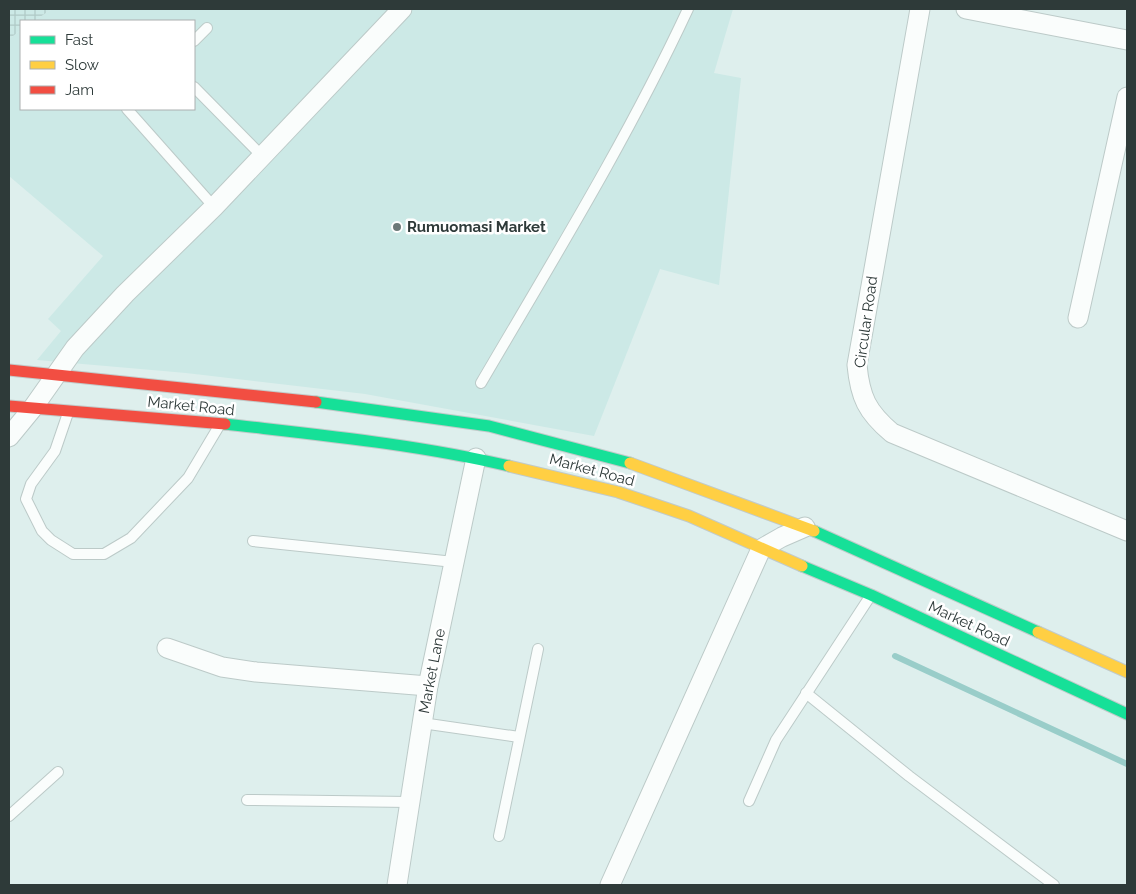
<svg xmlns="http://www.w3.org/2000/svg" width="1136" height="894" font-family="Raleway,sans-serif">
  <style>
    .built { fill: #cce9e6 }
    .industrial { fill: url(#industrial-grid) }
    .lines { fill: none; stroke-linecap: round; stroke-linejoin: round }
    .stream { stroke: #99cdc9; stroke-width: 6 }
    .lane-casing { stroke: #bccac8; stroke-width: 12 }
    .street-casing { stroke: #bccac8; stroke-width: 21 }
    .fast-casing { stroke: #c1cac9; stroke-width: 13 }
    .slow-casing { stroke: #c1cac9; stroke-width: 13 }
    .jam-casing { stroke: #c1cac9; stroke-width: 13 }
    .lane { stroke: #fafdfc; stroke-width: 10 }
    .street { stroke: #fafdfc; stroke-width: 19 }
    .fast { stroke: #16e098; stroke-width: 11 }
    .slow { stroke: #ffcf43; stroke-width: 11 }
    .jam { stroke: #f24e42; stroke-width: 11 }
    .poi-dot { fill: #6c7978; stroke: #fff; stroke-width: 2 }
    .labels { text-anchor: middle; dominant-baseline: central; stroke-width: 5; stroke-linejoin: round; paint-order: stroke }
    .poi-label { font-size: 15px; font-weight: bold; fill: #2e3a39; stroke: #fff; text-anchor: start }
    .street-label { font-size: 15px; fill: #2e3a39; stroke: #fff }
  </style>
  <defs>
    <pattern id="industrial-grid" width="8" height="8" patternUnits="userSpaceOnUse" patternTransform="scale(1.25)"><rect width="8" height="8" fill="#cce9e6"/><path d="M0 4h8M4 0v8" fill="none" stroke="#b0c9c6"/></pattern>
  </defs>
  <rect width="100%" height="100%" fill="#deefed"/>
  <!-- built -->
  <path class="built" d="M 52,9 L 733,9 L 714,73 L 741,78 L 719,285 L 660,269 L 594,436 L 365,394 L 186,373 L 37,360 L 61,331 L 48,319 L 103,256 L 9,176 L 9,39 L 21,30 L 21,109 L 194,109 L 194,21 L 34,21 Z"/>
  <!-- industrial -->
  <path class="industrial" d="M 9,9 L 52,9 L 34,21 L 21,21 L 21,30 L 9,39 Z"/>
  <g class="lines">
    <!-- stream -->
    <path class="stream" d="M 895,656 L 1127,764"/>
    <defs>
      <g id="lane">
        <path d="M 194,41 L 207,28"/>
        <path d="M 194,87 L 262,156"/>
        <path d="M 127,109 L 214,207"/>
        <path d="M 481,383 C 553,260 628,138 688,9"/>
        <path d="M 68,413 L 55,451 L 31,484 L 26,499 L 42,531 L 51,540 L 73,554 L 104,554 L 131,538 L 188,478 L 219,426"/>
        <path d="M 253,541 L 454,562"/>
        <path d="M 806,693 L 909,776 L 1054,885"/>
        <path d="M 422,723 L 519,737"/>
        <path d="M 247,800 L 410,802"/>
        <path d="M 749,801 L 776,740 L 871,595"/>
        <path d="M 9,816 L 58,772"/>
        <path d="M 499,836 L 538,649"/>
      </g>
      <g id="street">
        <path d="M 920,9 L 857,365 C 860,397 867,412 892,433 L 1127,531"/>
        <path d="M 966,9 L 1127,40"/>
        <path d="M 1078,318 L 1127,97"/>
        <path d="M 9,437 L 32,409 L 75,348 L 125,294 L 214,207 L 402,9"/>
        <path d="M 167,648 L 222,667 L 256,672 L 428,686"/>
        <path d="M 397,885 L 428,686 L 476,458"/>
        <path d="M 610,885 L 761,549 L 782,537 L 805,527"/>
      </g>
      <g id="fast">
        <path d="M 316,402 L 489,426 L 630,463"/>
        <path d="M 225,424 C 320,435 416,444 509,466"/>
        <path d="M 814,531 L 1038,632"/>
        <path d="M 802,566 L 871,595 L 1127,714"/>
      </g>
      <g id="slow">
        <path d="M 630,463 L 814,531"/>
        <path d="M 509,466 L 618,492 L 689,516 L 802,566"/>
        <path d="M 1038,632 L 1127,672"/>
      </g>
      <g id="jam">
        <path d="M 9,370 L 316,402"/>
        <path d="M 9,406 L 225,424"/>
      </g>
    </defs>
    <!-- lane casing -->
    <use href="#lane" class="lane-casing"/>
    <!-- street casing -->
    <use href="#street" class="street-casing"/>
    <!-- fast casing -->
    <use href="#fast" class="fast-casing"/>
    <!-- slow casing -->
    <use href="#slow" class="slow-casing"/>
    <!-- jam casing -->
    <use href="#jam" class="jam-casing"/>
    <!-- lane -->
    <use href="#lane" class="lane"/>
    <!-- street -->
    <use href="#street" class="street"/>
    <!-- fast -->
    <use href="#fast" class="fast"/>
    <!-- slow -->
    <use href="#slow" class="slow"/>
    <!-- jam -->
    <use href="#jam" class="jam"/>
  </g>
  <!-- markers -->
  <circle class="poi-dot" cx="397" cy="227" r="5"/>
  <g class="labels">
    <!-- poi labels -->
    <g class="poi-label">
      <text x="407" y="227">Rumuomasi Market</text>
    </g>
    <!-- street labels -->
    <g class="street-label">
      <text transform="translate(866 322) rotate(-82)">Circular Road</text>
      <text transform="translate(191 406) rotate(6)">Market Road</text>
      <text transform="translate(592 470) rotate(15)">Market Road</text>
      <text transform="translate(969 624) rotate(25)">Market Road</text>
      <text transform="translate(432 671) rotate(-79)">Market Lane</text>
    </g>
  </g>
  <!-- border -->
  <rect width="1136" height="894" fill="none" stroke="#2e3a39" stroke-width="20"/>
  <!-- legend -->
  <rect x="20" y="20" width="175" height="90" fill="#ffffff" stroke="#abb0b0"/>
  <rect x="30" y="36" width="25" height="8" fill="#16e098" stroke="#abb0b0"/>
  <text x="65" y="45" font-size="15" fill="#2e3a39">Fast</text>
  <rect x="30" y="61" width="25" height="8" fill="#ffcf43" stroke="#abb0b0"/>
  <text x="65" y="70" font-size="15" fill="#2e3a39">Slow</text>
  <rect x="30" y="86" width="25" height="8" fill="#f24e42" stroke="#abb0b0"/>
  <text x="65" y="95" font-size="15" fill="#2e3a39">Jam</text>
</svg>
